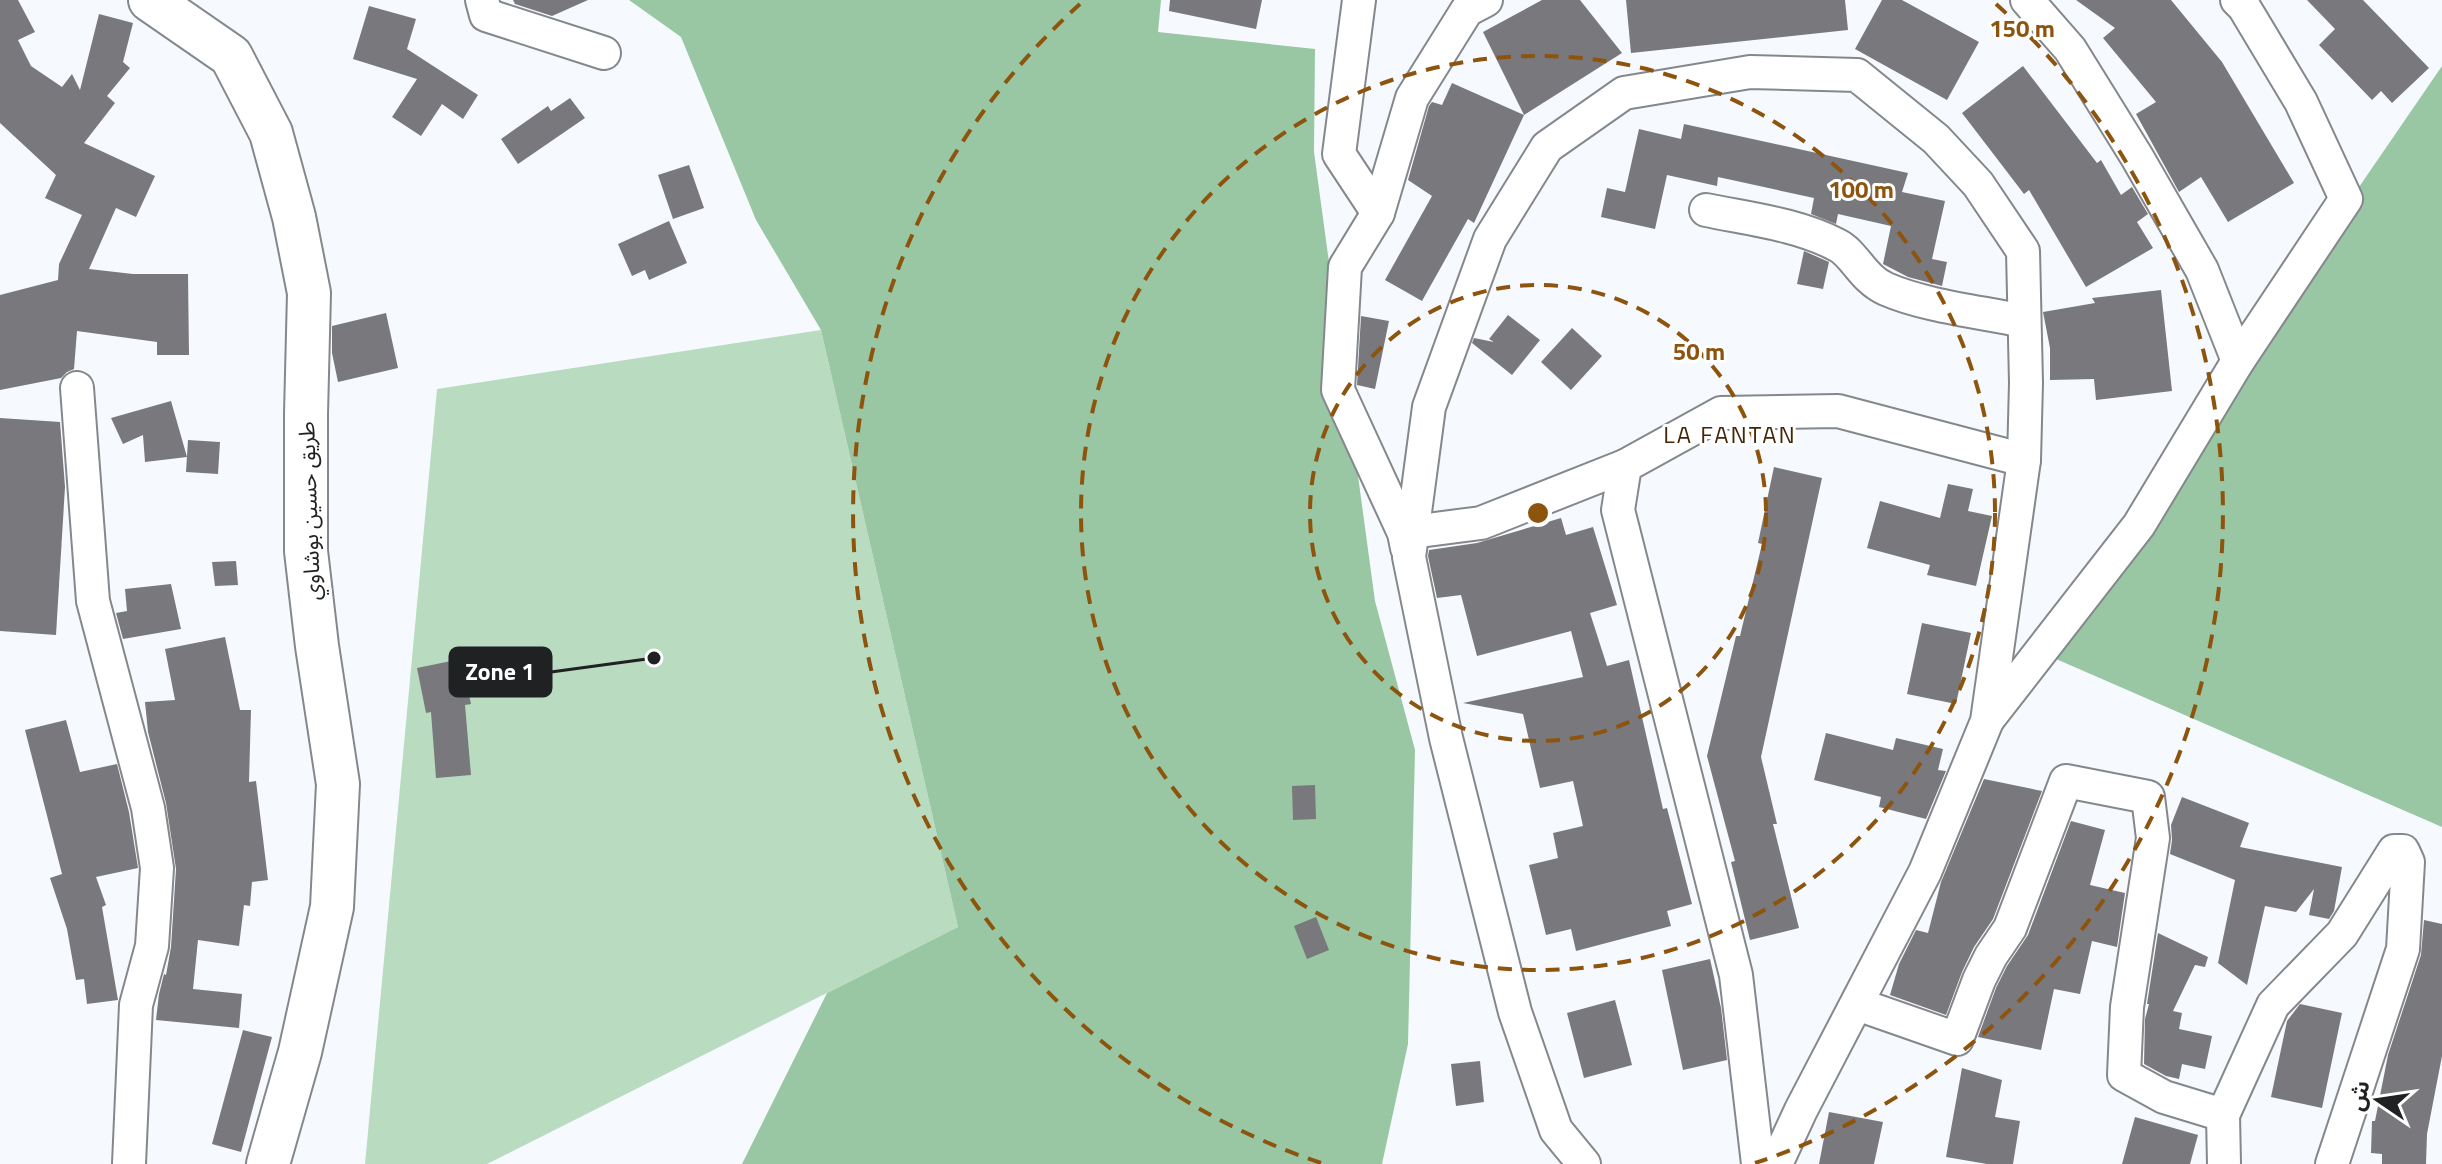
<svg xmlns="http://www.w3.org/2000/svg" width="2442" height="1164" font-family="'Titillium Web','Noto Sans Arabic',sans-serif">
  <style>
    .green { fill: #b9dbc0 }
    .forest { fill: #99c6a3 }
    .building { fill: #79787d }
    .lines { fill: none; stroke-linecap: round; stroke-linejoin: round }
    .minor-casing { stroke: #84888c; stroke-width: 36 }
    .tertiary-casing { stroke: #84888c; stroke-width: 46 }
    .minor { stroke: #fff; stroke-width: 32 }
    .tertiary { stroke: #fff; stroke-width: 42 }
    .ring { fill: none; stroke: #8d540e; stroke-width: 4; stroke-dasharray: 14 10 }
    .labels { text-anchor: middle; dominant-baseline: central; stroke-width: 6; stroke-linejoin: round; paint-order: stroke }
    .street-label { font-size: 22px; fill: #1f2122; stroke: #fff }
    .neighbourhood-label { font-size: 24px; letter-spacing: 2px; fill: #422607; stroke: #fff }
    .centre { fill: #8d540e; stroke: #fff; stroke-width: 4 }
    .ring-label { font-size: 24px; text-anchor: middle; font-weight: bold; fill: #8d540e; stroke: #fff; stroke-width: 6; stroke-linejoin: round; paint-order: stroke }
    .leader { fill: none; stroke: #1f2122; stroke-width: 3 }
    .callout-dot { fill: #1f2122; stroke: #fff; stroke-width: 3 }
    .callout { fill: #1f2122; stroke: #1f2122; stroke-width: 3 }
    .callout-label { font-size: 24px; text-anchor: middle; font-weight: bold; fill: #fff }
  </style>
  <rect width="100%" height="100%" fill="#f6fafe"/>
  <!-- green -->
  <path class="green" d="M 821,330 L 958,927 L 487,1164 L 365,1164 L 437,389 Z"/>
  <!-- forest -->
  <g class="forest">
    <path d="M 629,0 L 1161,0 L 1158,32 L 1315,49 L 1314,152 L 1375,601 L 1415,750 L 1408,1044 L 1382,1164 L 742,1164 L 827,993 L 958,927 L 821,330 L 756,220 L 681,37 Z"/>
    <path d="M 2442,66 L 2442,827 L 2040,652 Z"/>
  </g>
  <!-- building -->
  <g class="building">
    <path d="M 0,0 L 18,0 L 35,32 L 18,40 L 31,66 L 62,87 L 72,74 L 80,90 L 99,14 L 133,23 L 123,62 L 130,68 L 107,96 L 115,103 L 84,143 L 155,176 L 136,217 L 116,208 L 89,269 L 133,274 L 188,274 L 189,355 L 157,355 L 157,342 L 77,331 L 74,369 L 67,372 L 61,378 L 0,390 L 0,295 L 58,280 L 59,264 L 82,215 L 45,198 L 56,175 L 0,123 Z"/>
    <path d="M 513,0 L 588,0 L 552,16 L 515,4 Z"/>
    <path d="M 1170,0 L 1262,0 L 1256,29 L 1169,11 Z"/>
    <path d="M 1542,0 L 1580,0 L 1622,53 L 1524,115 L 1483,32 Z"/>
    <path d="M 1626,0 L 1845,0 L 1848,30 L 1631,53 Z"/>
    <path d="M 1882,0 L 1902,0 L 1979,42 L 1947,100 L 1855,49 Z"/>
    <path d="M 2076,0 L 2171,0 L 2222,62 L 2294,183 L 2228,222 L 2201,177 L 2179,192 L 2136,114 L 2156,102 L 2103,38 L 2115,28 Z"/>
    <path d="M 2307,0 L 2363,0 L 2429,68 L 2392,103 L 2381,91 L 2372,100 L 2319,45 L 2335,29 Z"/>
    <path d="M 369,6 L 416,19 L 407,49 L 478,95 L 463,119 L 442,104 L 421,136 L 392,117 L 417,79 L 353,59 Z"/>
    <path d="M 2023,66 L 2097,163 L 2101,160 L 2121,195 L 2132,187 L 2148,214 L 2137,222 L 2153,248 L 2086,287 L 2029,190 L 2024,194 L 1962,113 Z"/>
    <path d="M 1452,83 L 1524,115 L 1474,223 L 1468,219 L 1422,301 L 1385,280 L 1432,196 L 1408,180 L 1429,106 L 1432,102 L 1442,105 Z"/>
    <path d="M 570,98 L 585,118 L 518,164 L 501,139 L 548,106 L 551,111 Z"/>
    <path d="M 1684,124 L 1908,173 L 1902,192 L 1945,201 L 1932,259 L 1947,262 L 1942,286 L 1908,277 L 1883,264 L 1891,226 L 1838,214 L 1836,224 L 1811,214 L 1814,198 L 1718,177 L 1717,186 L 1667,175 L 1655,229 L 1601,217 L 1607,188 L 1625,192 L 1639,129 L 1681,139 Z"/>
    <path d="M 689,165 L 704,208 L 673,219 L 658,175 Z"/>
    <path d="M 669,221 L 687,263 L 649,280 L 645,270 L 632,276 L 618,244 Z"/>
    <path d="M 1804,251 L 1829,262 L 1823,289 L 1797,284 Z"/>
    <path d="M 2161,290 L 2172,391 L 2096,400 L 2094,379 L 2050,380 L 2050,348 L 2043,312 L 2095,303 L 2092,298 Z"/>
    <path d="M 386,313 L 398,368 L 338,382 L 332,353 L 332,326 Z"/>
    <path d="M 1508,315 L 1540,340 L 1512,375 L 1472,343 L 1474,338 L 1494,342 L 1489,339 Z"/>
    <path d="M 1361,316 L 1389,321 L 1375,389 L 1357,385 Z"/>
    <path d="M 1572,328 L 1602,356 L 1571,390 L 1541,362 Z"/>
    <path d="M 171,401 L 187,457 L 145,462 L 143,435 L 123,444 L 111,418 Z"/>
    <path d="M 0,418 L 60,422 L 65,487 L 56,635 L 0,631 Z"/>
    <path d="M 188,440 L 220,442 L 218,474 L 186,472 Z"/>
    <path d="M 1774,467 L 1822,478 L 1761,757 L 1777,824 L 1773,824 L 1799,928 L 1750,940 L 1731,862 L 1735,861 L 1707,756 L 1736,636 L 1740,636 L 1762,544 L 1758,543 Z"/>
    <path d="M 1948,484 L 1973,489 L 1968,511 L 1992,516 L 1976,586 L 1927,575 L 1930,565 L 1867,548 L 1880,501 L 1940,518 Z"/>
    <path d="M 1561,518 L 1566,535 L 1593,527 L 1617,605 L 1590,613 L 1607,666 L 1629,660 L 1663,809 L 1667,808 L 1692,904 L 1667,911 L 1671,926 L 1576,951 L 1571,929 L 1546,935 L 1529,865 L 1558,858 L 1553,833 L 1583,826 L 1573,781 L 1540,788 L 1523,714 L 1463,703 L 1583,677 L 1571,631 L 1477,656 L 1461,595 L 1437,598 L 1428,556 L 1429,550 L 1477,543 Z"/>
    <path d="M 236,561 L 238,585 L 215,586 L 212,562 Z"/>
    <path d="M 171,584 L 181,629 L 123,639 L 116,613 L 127,611 L 125,589 Z"/>
    <path d="M 1922,623 L 1971,633 L 1956,704 L 1907,694 Z"/>
    <path d="M 225,637 L 240,710 L 251,710 L 249,782 L 256,781 L 268,880 L 252,882 L 250,906 L 244,905 L 239,946 L 198,940 L 193,989 L 242,994 L 239,1028 L 156,1020 L 159,994 L 164,974 L 166,975 L 171,947 L 176,869 L 166,803 L 148,732 L 145,702 L 175,700 L 165,649 Z"/>
    <path d="M 461,659 L 471,704 L 465,705 L 471,775 L 436,778 L 431,712 L 426,713 L 417,668 Z"/>
    <path d="M 66,720 L 80,772 L 117,764 L 129,812 L 138,868 L 96,877 L 106,905 L 102,907 L 118,1000 L 87,1004 L 84,979 L 76,980 L 67,929 L 50,878 L 62,874 L 25,730 Z"/>
    <path d="M 1826,733 L 1893,750 L 1896,738 L 1943,749 L 1938,770 L 1946,771 L 1926,819 L 1879,807 L 1881,797 L 1814,780 Z"/>
    <path d="M 1984,779 L 2042,791 L 1993,919 L 1974,947 L 1962,972 L 1946,1015 L 1890,995 L 1899,964 L 1916,930 L 1928,933 L 1941,882 Z"/>
    <path d="M 1315,785 L 1316,819 L 1293,820 L 1292,786 Z"/>
    <path d="M 2182,797 L 2249,823 L 2240,847 L 2342,867 L 2334,911 L 2329,919 L 2309,915 L 2314,889 L 2296,912 L 2265,906 L 2247,985 L 2218,963 L 2235,880 L 2170,854 L 2172,840 L 2171,825 Z"/>
    <path d="M 2071,821 L 2105,830 L 2090,885 L 2125,893 L 2117,947 L 2092,941 L 2080,994 L 2054,989 L 2041,1050 L 1978,1037 L 1996,988 L 2007,966 L 2028,935 Z"/>
    <path d="M 1316,917 L 1329,950 L 1307,959 L 1294,926 Z"/>
    <path d="M 2424,920 L 2442,924 L 2442,1056 L 2427,1134 L 2426,1164 L 2382,1164 L 2382,1154 L 2371,1153 L 2372,1121 L 2375,1121 L 2388,1055 L 2421,955 Z"/>
    <path d="M 2158,933 L 2208,957 L 2205,967 L 2195,965 L 2173,1011 L 2182,1013 L 2179,1029 L 2212,1036 L 2205,1069 L 2182,1064 L 2179,1079 L 2166,1076 L 2144,1064 L 2145,1019 L 2149,1004 L 2147,1004 Z"/>
    <path d="M 1710,959 L 1721,1008 L 1727,1060 L 1683,1070 L 1662,970 Z"/>
    <path d="M 1615,1000 L 1632,1065 L 1584,1078 L 1567,1013 Z"/>
    <path d="M 2300,1004 L 2342,1013 L 2322,1108 L 2271,1097 L 2287,1021 Z"/>
    <path d="M 243,1030 L 272,1037 L 241,1152 L 212,1144 Z"/>
    <path d="M 1480,1061 L 1484,1102 L 1456,1106 L 1451,1064 Z"/>
    <path d="M 1962,1068 L 2002,1080 L 1995,1117 L 2020,1121 L 2013,1164 L 1987,1164 L 1946,1157 Z"/>
    <path d="M 1829,1112 L 1883,1122 L 1874,1164 L 1819,1164 Z"/>
    <path d="M 2135,1117 L 2198,1135 L 2190,1164 L 2122,1164 Z"/>
  </g>
  <g class="lines">
    <defs>
      <g id="minor">
        <path d="M 482,0 L 486,15 L 604,53"/>
        <path d="M 1359,0 L 1339,154 L 1378,213"/>
        <path d="M 2027,0 L 2070,49 L 2137,157 L 2202,270 L 2238,361"/>
        <path d="M 1706,210 C 1749,219 1797,224 1837,245 C 1854,253 1863,279 1886,289 C 1925,306 1981,312 2023,321"/>
        <path d="M 77,388 L 93,601 L 148,808 L 157,868 L 152,946 L 136,1005 L 129,1164"/>
        <path d="M 1404,533 L 1481,523 L 1625,466"/>
        <path d="M 1407,548 L 1404,533 L 1338,390 L 1345,267 L 1378,213 L 1412,98 L 1467,10 L 1486,0"/>
        <path d="M 1989,718 L 2139,525 L 2238,361 L 2346,199 L 2301,102 L 2244,7 L 2237,0"/>
        <path d="M 1857,1004 L 1957,1039 L 1979,980 L 1991,956 L 2010,928 L 2066,781 L 2148,797 L 2153,838 L 2127,1007 L 2124,1075 L 2164,1097 L 2223,1115 L 2273,1005 L 2342,934 L 2394,851 L 2403,851 L 2408,862 L 2403,949 L 2332,1164"/>
        <path d="M 2223,1115 L 2224,1164"/>
        <path d="M 1584,1164 L 1556,1130 L 1515,1012 L 1446,738 L 1409,557 L 1429,407 L 1490,239 L 1547,147 L 1624,93 L 1750,72 L 1857,75 L 1936,139 L 1978,184 L 2023,251 L 2026,383 L 2024,460 L 1987,721 L 1925,872 L 1801,1110 L 1776,1164"/>
        <path d="M 1758,1164 L 1736,975 L 1618,510 L 1625,466 L 1721,413 L 1838,411 L 2024,460"/>
      </g>
      <path id="tertiary" d="M 150,0 L 231,56 L 271,133 L 294,217 L 309,293 L 306,414 L 306,551 L 317,646 L 338,784 L 332,907 L 300,1052 L 268,1164"/>
    </defs>
    <!-- minor casing -->
    <use href="#minor" class="minor-casing"/>
    <!-- tertiary casing -->
    <use href="#tertiary" class="tertiary-casing"/>
    <!-- minor -->
    <use href="#minor" class="minor"/>
    <!-- tertiary -->
    <use href="#tertiary" class="tertiary"/>
  </g>
  <!-- distance rings -->
  <g class="ring">
    <circle cx="1538" cy="513" r="228"/>
    <circle cx="1538" cy="513" r="457"/>
    <path d="M1321 1163A685 685 0 0 1 1080 4M1996 4A685 685 0 0 1 1755 1163"/>
  </g>
  <g class="labels">
    <!-- street labels -->
    <g class="street-label">
      <text transform="translate(309 511) rotate(-92)">طريق حسين بوشاوي</text>
    </g>
    <!-- neighbourhood labels -->
    <g class="neighbourhood-label">
      <text x="1730" y="434">LA FANTAN</text>
    </g>
  </g>
  <circle cx="1538" cy="513" r="12" class="centre"/>
  <g class="ring-label">
    <text x="2022" y="37">150 m</text>
    <text x="1861" y="198">100 m</text>
    <text x="1699" y="360">50 m</text>
  </g>
  <!-- callouts -->
  <path class="leader" d="M654 658L551 672"/>
  <circle class="callout-dot" cx="654" cy="658" r="8"/>
  <rect class="callout" x="450" y="648" width="101" height="48" rx="8"/>
  <g class="callout-label">
    <text x="500" y="680">Zone 1</text>
  </g>
  <!-- north arrow -->
  <g transform="translate(2378 1100) rotate(283)" stroke="#ffffff" stroke-width="6" paint-order="stroke">
  <path d="M0-6L14 30L0 20L-14 30Z" fill="#1f2122"/>
  <text y="-12" font-size="22" font-weight="bold" text-anchor="middle" fill="#1f2122">ش</text>
  </g>
</svg>
